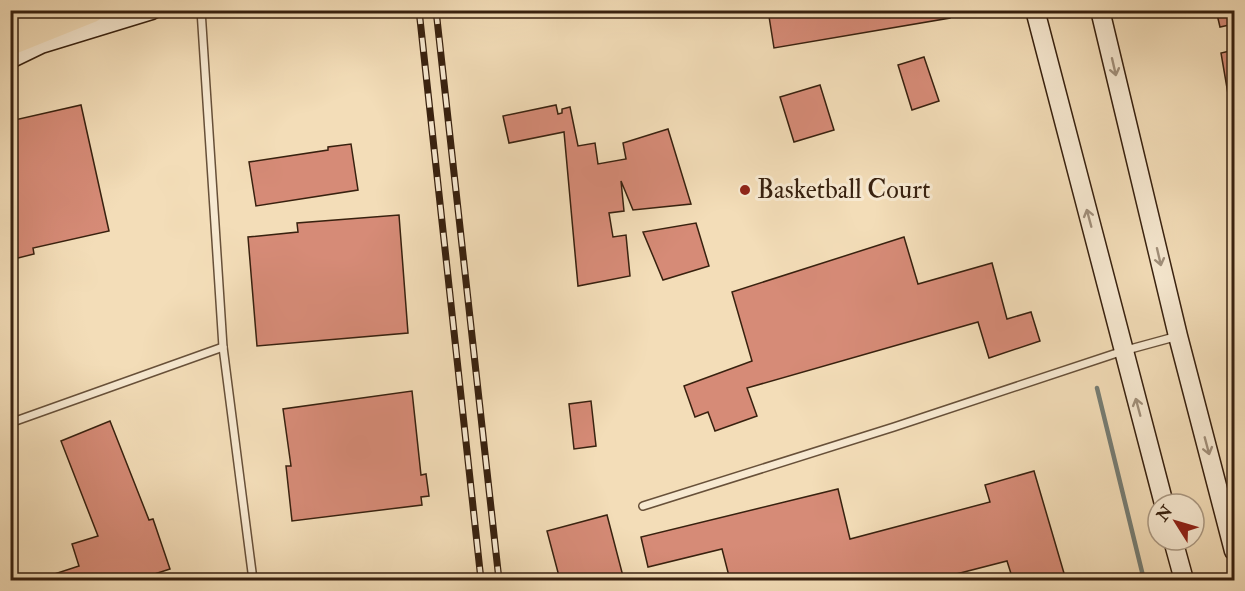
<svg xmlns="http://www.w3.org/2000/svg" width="1245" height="591" font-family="'IM FELL Double Pica',serif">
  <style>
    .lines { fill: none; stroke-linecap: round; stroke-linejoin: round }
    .stream { stroke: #767d74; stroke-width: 4.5 }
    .building { fill: #d68b77; stroke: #38210f; stroke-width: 1.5 }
    .lane-casing { stroke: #675039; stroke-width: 10 }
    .secondary-casing { stroke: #38210f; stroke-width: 21 }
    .highway-casing { stroke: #38210f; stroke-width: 27 }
    .lane { stroke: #f7e9d1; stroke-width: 7 }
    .secondary { stroke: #f7e9d1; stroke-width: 18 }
    .highway { stroke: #f3ddb8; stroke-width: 24 }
    .rail-casing { stroke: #38210f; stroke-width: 7 }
    .rail { stroke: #f7e9d1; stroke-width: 4.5; stroke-dasharray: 14; stroke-linecap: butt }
    .oneway { stroke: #a18f7a }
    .poi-dot { fill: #8f2418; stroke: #f7e9d1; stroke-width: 2 }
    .labels { text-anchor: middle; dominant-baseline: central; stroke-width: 6; stroke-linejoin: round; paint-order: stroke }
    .poi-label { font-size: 26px; fill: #38210f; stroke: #f7e9d1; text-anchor: start }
  </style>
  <rect width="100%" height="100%" fill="#f3ddb8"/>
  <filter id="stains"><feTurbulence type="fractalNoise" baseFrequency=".00333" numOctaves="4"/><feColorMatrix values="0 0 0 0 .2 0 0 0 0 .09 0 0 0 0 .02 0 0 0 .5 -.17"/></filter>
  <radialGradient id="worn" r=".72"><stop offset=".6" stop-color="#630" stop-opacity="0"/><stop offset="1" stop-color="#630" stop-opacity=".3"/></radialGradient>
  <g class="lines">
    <!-- stream -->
    <path class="stream" d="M 1097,388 L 1144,580"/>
  </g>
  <!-- building -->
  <g class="building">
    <path d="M 768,10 L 950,10 L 950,18 L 774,48 Z"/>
    <path d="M 1216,10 L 1234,10 L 1234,24 L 1220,27 Z"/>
    <path d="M 1234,50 L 1234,93 L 1228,94 L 1221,53 Z"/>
    <path d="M 924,57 L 939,101 L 912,110 L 898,65 Z"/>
    <path d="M 820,85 L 834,130 L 794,142 L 780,97 Z"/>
    <path d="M 81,105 L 109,231 L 33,248 L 34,254 L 10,260 L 10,121 Z"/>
    <path d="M 556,105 L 558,114 L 562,113 L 562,109 L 570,107 L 578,146 L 595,143 L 598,164 L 626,159 L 623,143 L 668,129 L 691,204 L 633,210 L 621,181 L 624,211 L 609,213 L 613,237 L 626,235 L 630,276 L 578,286 L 564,132 L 509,143 L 503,116 Z"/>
    <path d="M 351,144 L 358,190 L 256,206 L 249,162 L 328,150 L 328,147 Z"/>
    <path d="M 399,215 L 408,333 L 257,346 L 248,237 L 298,232 L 297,223 Z"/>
    <path d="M 696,223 L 709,266 L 663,280 L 643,232 Z"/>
    <path d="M 904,237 L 918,284 L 992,263 L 1007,319 L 1031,312 L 1040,341 L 989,358 L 978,322 L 747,388 L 757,416 L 715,431 L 708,412 L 695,417 L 684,386 L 752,361 L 732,292 Z"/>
    <path d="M 412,391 L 421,475 L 426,474 L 429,496 L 421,497 L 422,505 L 292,521 L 286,466 L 291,466 L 283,409 Z"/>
    <path d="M 591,401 L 596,446 L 574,449 L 569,404 Z"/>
    <path d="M 110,421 L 149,520 L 153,519 L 170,569 L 136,580 L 42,580 L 42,578 L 79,566 L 72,544 L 98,536 L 61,441 Z"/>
    <path d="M 1034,471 L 1066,580 L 1013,580 L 1007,561 L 933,580 L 730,580 L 722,549 L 648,567 L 641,537 L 838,489 L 850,539 L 990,502 L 985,485 Z"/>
    <path d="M 607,515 L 624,580 L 560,580 L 547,531 Z"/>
  </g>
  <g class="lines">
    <defs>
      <g id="lane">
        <path d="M 201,10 L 223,347 L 253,580"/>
        <path d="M 10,423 L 223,347"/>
        <path d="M 643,506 L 894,427 L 1123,351 L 1178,336"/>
      </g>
      <g id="secondary">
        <path d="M 1035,10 L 1164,504"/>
        <path d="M 1100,10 L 1178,336 L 1234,551"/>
        <path d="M 10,59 L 41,44 L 152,10"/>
        <path d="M 1173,540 L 1184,580"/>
      </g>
      <g id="highway">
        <path d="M 10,21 L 35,10"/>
        <path d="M 10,43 L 92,10"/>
      </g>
    </defs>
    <!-- lane casing -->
    <use href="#lane" class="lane-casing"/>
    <!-- secondary casing -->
    <use href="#secondary" class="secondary-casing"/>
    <!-- highway casing -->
    <use href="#highway" class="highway-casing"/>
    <!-- lane -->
    <use href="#lane" class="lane"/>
    <!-- secondary -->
    <use href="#secondary" class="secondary"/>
    <!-- highway -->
    <use href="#highway" class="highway"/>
    <defs>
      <g id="rail">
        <path d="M 419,10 L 481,580"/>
        <path d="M 436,10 L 499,580"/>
      </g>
    </defs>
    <!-- rail casing -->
    <use href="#rail" class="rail-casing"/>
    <!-- rail -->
    <use href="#rail" class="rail"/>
  </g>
  <!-- one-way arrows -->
  <defs><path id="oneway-shaft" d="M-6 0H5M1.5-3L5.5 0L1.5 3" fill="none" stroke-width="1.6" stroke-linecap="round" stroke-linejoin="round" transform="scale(1.5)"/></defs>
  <g class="oneway">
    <use href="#oneway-shaft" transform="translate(1114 67) rotate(77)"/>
    <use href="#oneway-shaft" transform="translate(1089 218) rotate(-105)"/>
    <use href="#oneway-shaft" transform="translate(1159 257) rotate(77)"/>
    <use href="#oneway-shaft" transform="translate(1138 407) rotate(-105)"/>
    <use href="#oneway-shaft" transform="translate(1207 446) rotate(75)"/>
  </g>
  <!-- markers -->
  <circle class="poi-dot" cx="745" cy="190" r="6"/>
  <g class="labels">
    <!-- poi labels -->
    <g class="poi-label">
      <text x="757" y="190">Basketball Court</text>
    </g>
  </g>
  <!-- margin -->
  <rect width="1245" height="591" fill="none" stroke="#f3ddb8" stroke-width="36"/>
  <rect x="12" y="12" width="1221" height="567" fill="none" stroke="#38210f" stroke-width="3"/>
  <rect x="18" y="18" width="1209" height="555" fill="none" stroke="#38210f" stroke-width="1.5"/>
  <!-- north arrow -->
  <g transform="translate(1176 522) rotate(307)"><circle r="28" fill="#f7e9d1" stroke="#ab9983" stroke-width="1.5"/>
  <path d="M0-4.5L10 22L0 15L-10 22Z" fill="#8f2418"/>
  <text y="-9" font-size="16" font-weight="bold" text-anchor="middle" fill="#38210f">N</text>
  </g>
  <rect width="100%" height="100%" filter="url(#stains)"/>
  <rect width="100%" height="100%" fill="url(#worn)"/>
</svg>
